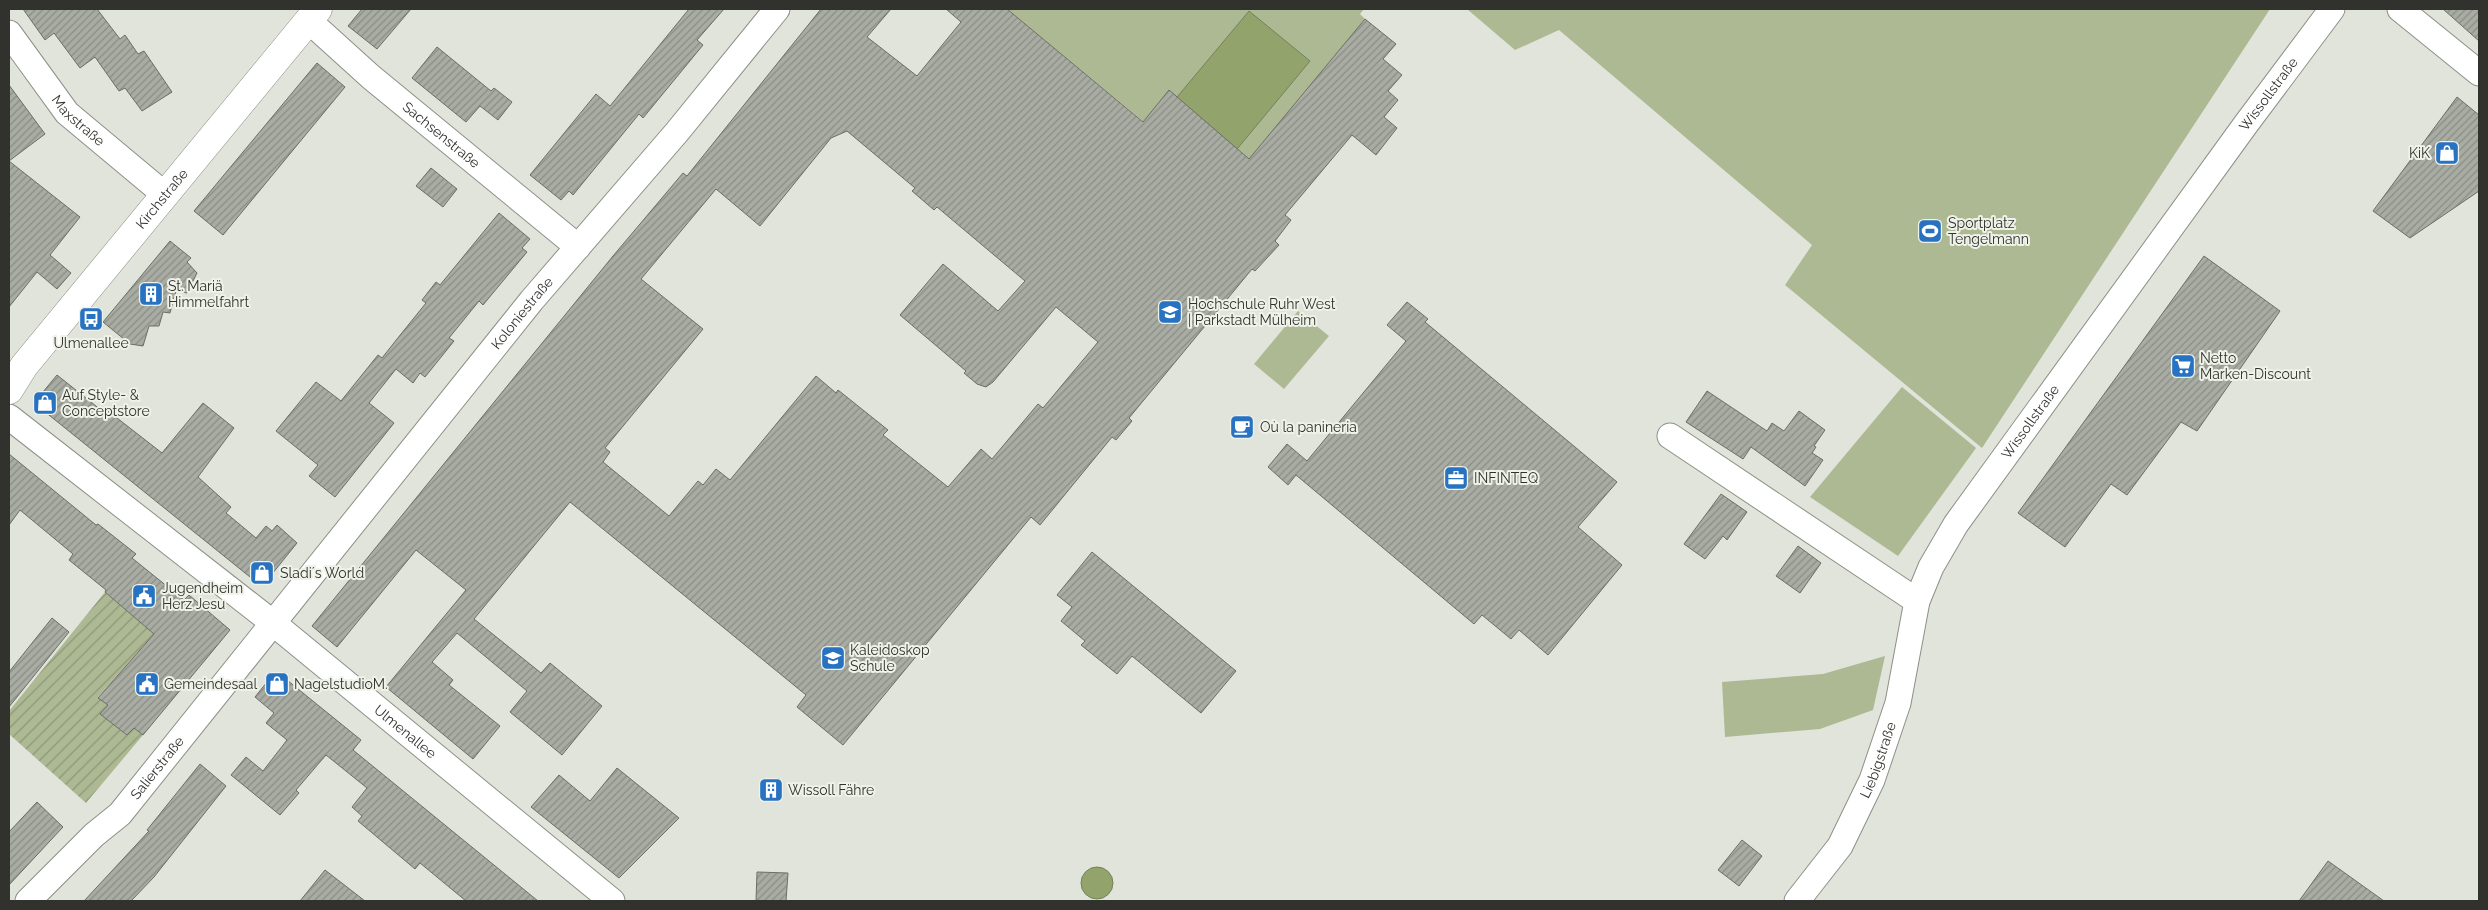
<svg xmlns="http://www.w3.org/2000/svg" width="2488" height="910" font-family="Raleway,sans-serif">
  <style>
    .green { fill: #adb993 }
    .garden { fill: url(#garden-furrows) }
    .water { fill: #92a36b; stroke: #758159 }
    .building { fill: url(#building-hatch); stroke: #6b6e66; fill-rule: evenodd }
    .lines { fill: none; stroke-linecap: round; stroke-linejoin: round }
    .street-casing { stroke: #8d9088; stroke-width: 27 }
    .secondary-casing { stroke: #8d9088; stroke-width: 29 }
    .street { stroke: #fff; stroke-width: 25 }
    .secondary { stroke: #fff; stroke-width: 28 }
    .labels { text-anchor: middle; dominant-baseline: central; stroke-width: 4; stroke-linejoin: round; paint-order: stroke }
    .street-label { font-size: 14px; fill: #31322e; stroke: #eff2e8 }
    .poi-label { font-size: 14px; fill: #31322e; stroke: #eff2e8; text-anchor: start }
  </style>
  <defs>
    <pattern id="garden-furrows" width="10" height="10" patternUnits="userSpaceOnUse" patternTransform="scale(1.25)"><rect width="10" height="10" fill="#adb993"/><path d="M-1 1l2-2M0 10L10 0M9 11l2-2" fill="none" stroke="#8d9778"/></pattern>
    <pattern id="building-hatch" width="6" height="6" patternUnits="userSpaceOnUse" patternTransform="scale(1.25)"><rect width="6" height="6" fill="#a9aca3"/><path d="M-1 1l2-2M0 6l6-6M5 7l2-2" fill="none" stroke="#8a8d85"/></pattern>
  </defs>
  <rect width="100%" height="100%" fill="#e1e4db"/>
  <!-- green -->
  <g class="green">
    <path d="M 1007,9 L 1364,9 L 1360,14 L 1365,19 L 1225,189 Z"/>
    <path d="M 1467,9 L 2270,9 L 1982,448 L 1785,285 L 1812,245 L 1559,30 L 1515,50 Z"/>
    <path d="M 1298,311 L 1329,336 L 1284,389 L 1254,364 Z"/>
    <path d="M 1902,387 L 1976,448 L 1898,556 L 1810,497 Z"/>
    <path d="M 1885,656 L 1873,710 L 1820,729 L 1725,737 L 1722,682 L 1823,674 Z"/>
  </g>
  <!-- garden -->
  <path class="garden" d="M 105,592 L 154,634 L 98,697 L 108,705 L 100,714 L 127,735 L 134,728 L 143,735 L 86,803 L 9,734 L 9,711 Z"/>
  <!-- water -->
  <g class="water">
    <path d="M 1249,11 L 1310,61 L 1223,166 L 1162,115 Z"/>
    <circle cx="1097" cy="883" r="16"/>
  </g>
  <!-- building -->
  <g class="building">
    <path d="M 23,9 L 97,9 L 120,39 L 125,35 L 138,54 L 144,51 L 172,92 L 142,111 L 125,88 L 119,91 L 95,57 L 80,68 L 54,33 L 45,40 Z"/>
    <path d="M 362,9 L 411,9 L 377,49 L 348,26 Z"/>
    <path d="M 689,9 L 724,9 L 697,40 L 703,45 L 643,118 L 639,114 L 573,195 L 569,191 L 561,200 L 530,175 L 596,94 L 610,106 Z"/>
    <path d="M 821,9 L 891,9 L 867,37 L 917,76 L 961,22 L 946,9 L 1007,9 L 1143,122 L 1169,90 L 1249,159 L 1365,19 L 1396,44 L 1383,59 L 1402,75 L 1388,91 L 1398,100 L 1384,117 L 1397,128 L 1376,155 L 1352,135 L 1285,215 L 1291,220 L 1275,241 L 1279,245 L 1255,271 L 1252,269 L 1129,418 L 1132,421 L 1116,440 L 1112,437 L 1040,525 L 1031,517 L 843,745 L 797,707 L 806,695 L 570,502 L 474,619 L 541,673 L 550,663 L 602,706 L 562,755 L 510,712 L 527,691 L 457,633 L 432,662 L 453,680 L 449,685 L 500,726 L 473,759 L 386,687 L 466,590 L 416,550 L 337,647 L 312,626 L 613,256 L 683,173 L 687,176 ZM 847,131 L 915,188 L 912,191 L 934,210 L 937,207 L 1025,281 L 998,311 L 943,264 L 900,315 L 966,371 L 964,373 L 977,384 L 986,387 L 993,382 L 1056,307 L 1098,342 L 1043,408 L 1038,404 L 992,459 L 981,449 L 948,487 L 883,435 L 888,430 L 838,390 L 836,393 L 816,376 L 730,480 L 716,469 L 703,485 L 698,481 L 669,516 L 603,462 L 610,452 L 605,448 L 703,329 L 641,279 L 716,189 L 760,226 L 831,138 Z"/>
    <path d="M 2443,9 L 2479,9 L 2479,41 Z"/>
    <path d="M 437,47 L 491,91 L 494,88 L 512,102 L 498,120 L 480,106 L 466,122 L 412,78 Z"/>
    <path d="M 317,63 L 345,87 L 223,235 L 194,211 Z"/>
    <path d="M 9,85 L 45,134 L 9,161 L 80,217 L 50,255 L 71,273 L 57,289 L 37,272 L 9,307 Z"/>
    <path d="M 2457,97 L 2479,115 L 2479,191 L 2410,238 L 2373,211 Z"/>
    <path d="M 431,168 L 457,189 L 443,207 L 416,186 Z"/>
    <path d="M 499,213 L 530,239 L 522,248 L 527,252 L 483,305 L 479,301 L 449,338 L 454,341 L 425,377 L 420,373 L 413,383 L 396,369 L 369,403 L 394,423 L 335,497 L 309,476 L 318,465 L 276,431 L 316,382 L 341,401 L 378,355 L 382,358 L 397,339 L 426,303 L 422,300 L 436,282 L 440,285 Z"/>
    <path d="M 170,241 L 191,258 L 187,262 L 197,273 L 187,293 L 176,291 L 170,313 L 163,312 L 159,326 L 149,326 L 143,346 L 130,344 L 103,322 Z"/>
    <path d="M 2204,256 L 2280,311 L 2197,431 L 2181,422 L 2127,495 L 2111,484 L 2065,547 L 2018,513 Z"/>
    <path d="M 1407,302 L 1428,319 L 1425,322 L 1617,482 L 1578,527 L 1622,565 L 1548,655 L 1519,630 L 1511,639 L 1482,615 L 1474,624 L 1296,475 L 1288,485 L 1268,467 L 1287,444 L 1307,461 L 1406,341 L 1387,325 Z"/>
    <path d="M 57,375 L 106,414 L 108,411 L 162,453 L 203,403 L 234,428 L 198,477 L 231,507 L 226,513 L 256,538 L 266,526 L 272,531 L 277,525 L 297,543 L 268,579 L 255,581 L 39,407 L 38,398 Z"/>
    <path d="M 1707,391 L 1767,431 L 1772,423 L 1784,431 L 1799,411 L 1825,430 L 1814,446 L 1816,447 L 1812,453 L 1823,460 L 1805,486 L 1751,447 L 1743,459 L 1686,422 Z"/>
    <path d="M 9,454 L 96,525 L 98,524 L 136,554 L 132,558 L 184,600 L 189,595 L 230,630 L 143,735 L 134,728 L 127,735 L 100,714 L 108,705 L 98,698 L 154,634 L 105,592 L 106,590 L 69,560 L 73,554 L 20,510 L 9,525 Z"/>
    <path d="M 1721,494 L 1747,512 L 1727,540 L 1723,536 L 1705,559 L 1684,544 Z"/>
    <path d="M 1798,546 L 1821,563 L 1800,593 L 1776,576 Z"/>
    <path d="M 1092,552 L 1236,671 L 1201,713 L 1132,656 L 1117,674 L 1081,645 L 1085,641 L 1061,621 L 1072,607 L 1057,595 Z"/>
    <path d="M 52,618 L 69,632 L 9,707 L 9,672 Z"/>
    <path d="M 282,676 L 361,740 L 353,750 L 538,901 L 466,901 L 420,863 L 415,869 L 358,821 L 362,816 L 352,807 L 367,788 L 326,755 L 296,790 L 299,793 L 280,815 L 231,775 L 246,757 L 263,771 L 287,740 L 266,723 L 274,713 L 255,697 L 271,677 Z"/>
    <path d="M 200,764 L 226,786 L 154,877 L 131,901 L 84,901 L 149,831 L 147,830 Z"/>
    <path d="M 617,768 L 679,818 L 619,878 L 531,807 L 559,775 L 590,801 Z"/>
    <path d="M 37,802 L 63,827 L 9,885 L 9,832 Z"/>
    <path d="M 1742,840 L 1762,856 L 1739,886 L 1718,870 Z"/>
    <path d="M 2328,861 L 2384,901 L 2299,901 Z"/>
    <path d="M 325,870 L 365,901 L 300,901 Z"/>
    <path d="M 757,872 L 788,873 L 786,901 L 756,901 Z"/>
  </g>
  <g class="lines">
    <defs>
      <g id="street">
        <path d="M 2400,9 L 2479,73"/>
        <path id="s1" d="M 308,20 L 371,77 L 578,247"/>
        <path id="s2" d="M 9,33 L 67,113 L 164,194"/>
        <path id="s3" d="M 9,417 L 273,623 L 612,901"/>
        <path d="M 1670,436 L 1917,601"/>
        <path id="s4" d="M 28,901 L 94,835 L 120,814 L 532,300 L 677,132 L 777,9"/>
        <path id="s5" d="M 1797,901 L 1840,846 L 1872,780 L 1898,703 L 1917,601 L 1931,567 L 1956,524 L 2246,124 L 2332,9"/>
      </g>
      <g id="secondary">
        <path id="s6" d="M 9,390 L 24,366 L 318,9"/>
      </g>
    </defs>
    <!-- street casing -->
    <use href="#street" class="street-casing"/>
    <!-- secondary casing -->
    <use href="#secondary" class="secondary-casing"/>
    <!-- street -->
    <use href="#street" class="street"/>
    <!-- secondary -->
    <use href="#secondary" class="secondary"/>
  </g>
  <!-- icons -->
  <defs>
    <symbol id="shop-square" viewBox="-11 -11 22 22"><rect x="-9" y="-9" width="18" height="18" rx="4" fill="#2872c2" stroke="#eff2e8"/><path d="M-5-2.5h2.3a2.7 3.5 0 0 1 5.4 0H5L5.5 6h-11ZM-1.5-2.5h3a1.5 2.3 0 0 0-3 0Z" fill="#fff"/></symbol>
    <symbol id="stadium-square" viewBox="-11 -11 22 22"><rect x="-9" y="-9" width="18" height="18" rx="4" fill="#2872c2" stroke="#eff2e8"/><path d="M0-5a6.5 5 0 1 0 0 10a6.5 5 0 1 0 0-10ZM-3.5-1.8h7v3.6h-7Z" fill="#fff"/></symbol>
    <symbol id="building-square" viewBox="-11 -11 22 22"><rect x="-9" y="-9" width="18" height="18" rx="4" fill="#2872c2" stroke="#eff2e8"/><path d="M-4-6H4V6H1V3H-1V6H-4ZM-2.5-4.3h1.7v1.8h-1.7ZM.8-4.3h1.7v1.8H.8ZM-2.5-1h1.7V.8h-1.7ZM.8-1h1.7V.8H.8Z" fill="#fff"/></symbol>
    <symbol id="university-square" viewBox="-11 -11 22 22"><rect x="-9" y="-9" width="18" height="18" rx="4" fill="#2872c2" stroke="#eff2e8"/><path d="M0-5L7-2L0 1L-7-2ZM-4 1L0 2.5L4 1V4Q0 6-4 4Z" fill="#fff"/></symbol>
    <symbol id="bus-square" viewBox="-11 -11 22 22"><rect x="-9" y="-9" width="18" height="18" rx="4" fill="#2872c2" stroke="#eff2e8"/><path d="M-5-6H5V4H4V6H2V4H-2V6H-4V4H-5ZM-3.5-4V0h7V-4ZM-3.5 1.2v1.5H-2V1.2ZM2 1.2v1.5H3.5V1.2Z" fill="#fff"/></symbol>
    <symbol id="supermarket-square" viewBox="-11 -11 22 22"><rect x="-9" y="-9" width="18" height="18" rx="4" fill="#2872c2" stroke="#eff2e8"/><path d="M-6-5.5h2.5l.6 2H6L4.5 2H-2.5L-4.4-4H-6ZM-1.5 3.2a1.3 1.3 0 1 0 .1 0ZM3 3.2a1.3 1.3 0 1 0 .1 0Z" fill="#fff"/></symbol>
    <symbol id="cafe-square" viewBox="-11 -11 22 22"><rect x="-9" y="-9" width="18" height="18" rx="4" fill="#2872c2" stroke="#eff2e8"/><path d="M-5.5-4.5H6V0H3Q3 3.5 0 3.5H-2.5Q-5.5 3.5-5.5 0ZM3-3.2v2h1.7v-2ZM-6 4.5H4V6H-6Z" fill="#fff"/></symbol>
    <symbol id="office-square" viewBox="-11 -11 22 22"><rect x="-9" y="-9" width="18" height="18" rx="4" fill="#2872c2" stroke="#eff2e8"/><path d="M-6-3h4V-5.5h4V-3h4V5H-6ZM-1-4.5V-3h2v-1.5ZM-6 0V1H6V0Z" fill="#fff"/></symbol>
    <symbol id="civic-square" viewBox="-11 -11 22 22"><rect x="-9" y="-9" width="18" height="18" rx="4" fill="#2872c2" stroke="#eff2e8"/><path d="M-.6-6.5H3V-4.5H.6V-3L4-1V1h2V6H-6V1h2V-1L-.6-3ZM-1.2 2.5V6h2.4V2.5Z" fill="#fff"/></symbol>
    <symbol id="school-square" viewBox="-11 -11 22 22"><rect x="-9" y="-9" width="18" height="18" rx="4" fill="#2872c2" stroke="#eff2e8"/><path d="M0-5L7-2L0 1L-7-2ZM-4 1L0 2.5L4 1V4Q0 6-4 4Z" fill="#fff"/></symbol>
  </defs>
  <g fill-rule="evenodd">
    <use href="#shop-square" x="2433" y="139" width="28" height="28"/>
    <use href="#stadium-square" x="1916" y="217" width="28" height="28"/>
    <use href="#building-square" x="137" y="280" width="28" height="28"/>
    <use href="#university-square" x="1156" y="298" width="28" height="28"/>
    <use href="#bus-square" x="77" y="305" width="28" height="28"/>
    <use href="#supermarket-square" x="2169" y="352" width="28" height="28"/>
    <use href="#shop-square" x="31" y="389" width="28" height="28"/>
    <use href="#cafe-square" x="1228" y="413" width="28" height="28"/>
    <use href="#office-square" x="1442" y="464" width="28" height="28"/>
    <use href="#shop-square" x="248" y="559" width="28" height="28"/>
    <use href="#civic-square" x="130" y="582" width="28" height="28"/>
    <use href="#school-square" x="819" y="644" width="28" height="28"/>
    <use href="#civic-square" x="133" y="670" width="28" height="28"/>
    <use href="#shop-square" x="263" y="670" width="28" height="28"/>
    <use href="#building-square" x="757" y="776" width="28" height="28"/>
  </g>
  <g class="labels">
    <!-- street labels -->
    <g class="street-label">
      <text stroke="none"><textPath href="#s5" startOffset="946">Wissollstraße</textPath></text>
      <text stroke="none"><textPath href="#s2" startOffset="112">Maxstraße</textPath></text>
      <text stroke="none"><textPath href="#s1" startOffset="176">Sachsenstraße</textPath></text>
      <text stroke="none"><textPath href="#s6" startOffset="245">Kirchstraße</textPath></text>
      <text stroke="none"><textPath href="#s4" startOffset="769">Koloniestraße</textPath></text>
      <text stroke="none"><textPath href="#s5" startOffset="541">Wissollstraße</textPath></text>
      <text stroke="none"><textPath href="#s3" startOffset="506">Ulmenallee</textPath></text>
      <text stroke="none"><textPath href="#s5" startOffset="164">Liebigstraße</textPath></text>
      <text stroke="none"><textPath href="#s4" startOffset="186">Salierstraße</textPath></text>
    </g>
    <!-- poi labels -->
    <g class="poi-label">
      <text x="2430" y="153" text-anchor="end">KiK</text>
      <text x="1948" y="223">Sportplatz<tspan x="1948" dy="16">Tengelmann</tspan></text>
      <text x="168" y="286">St. Mariä<tspan x="168" dy="16">Himmelfahrt</tspan></text>
      <text x="1188" y="304">Hochschule Ruhr West<tspan x="1188" dy="16">| Parkstadt Mülheim</tspan></text>
      <text x="91" y="343" text-anchor="middle">Ulmenallee</text>
      <text x="2200" y="358">Netto<tspan x="2200" dy="16">Marken-Discount</tspan></text>
      <text x="62" y="395">Auf Style- &amp;<tspan x="62" dy="16">Conceptstore</tspan></text>
      <text x="1260" y="427">Où la panineria</text>
      <text x="1474" y="478">INFINTEQ</text>
      <text x="280" y="573">Sladi´s World</text>
      <text x="162" y="588">Jugendheim<tspan x="162" dy="16">Herz Jesu</tspan></text>
      <text x="850" y="650">Kaleidoskop<tspan x="850" dy="16">Schule</tspan></text>
      <text x="164" y="684">Gemeindesaal</text>
      <text x="294" y="684">NagelstudioM.</text>
      <text x="788" y="790">Wissoll Fähre</text>
    </g>
  </g>
  <!-- border -->
  <rect width="2488" height="910" fill="none" stroke="#31322e" stroke-width="20"/>
</svg>
